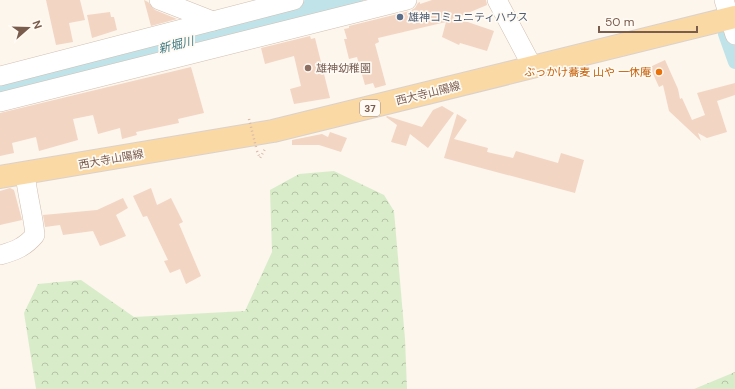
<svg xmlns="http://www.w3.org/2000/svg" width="735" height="389" font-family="'DM Sans','Noto Sans JP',sans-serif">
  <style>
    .forest { fill: url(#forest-crowns) }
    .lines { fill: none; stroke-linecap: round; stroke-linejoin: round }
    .canal { stroke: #bfe3e8; stroke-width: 14 }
    .river { stroke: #bfe3e8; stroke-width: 23 }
    .building { fill: #f3d5c3 }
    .minor-casing { stroke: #d1beb0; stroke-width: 20 }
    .major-casing { stroke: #dad1cd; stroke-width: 24 }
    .path { stroke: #d9b8a5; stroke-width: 2.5; stroke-dasharray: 1 3; stroke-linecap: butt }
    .minor { stroke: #fff; stroke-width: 19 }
    .major { stroke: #fbd9a5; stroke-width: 22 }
    .path-bridge { stroke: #d9b8a5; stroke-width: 2.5; stroke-dasharray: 1 3; stroke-linecap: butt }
    .service-dot { fill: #5c6f8a; stroke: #fffaf3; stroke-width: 1.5 }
    .education-dot { fill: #8d6e63; stroke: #fffaf3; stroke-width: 1.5 }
    .food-dot { fill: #e8710a; stroke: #fffaf3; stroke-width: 1.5 }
    .labels { text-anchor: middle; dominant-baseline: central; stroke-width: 3.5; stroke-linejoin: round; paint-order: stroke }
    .shield { fill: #fffaf3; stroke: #a28b7f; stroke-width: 1 }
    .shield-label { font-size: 10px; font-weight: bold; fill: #7a5c4d }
    .service-label { font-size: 11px; fill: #4e5e75; stroke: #fffaf3; text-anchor: start }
    .education-label { font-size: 11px; fill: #785e54; stroke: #fffaf3; text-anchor: start }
    .food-label { font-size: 11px; fill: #c56008; stroke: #fffaf3; text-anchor: end }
    .street-label { font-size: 11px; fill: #7a5c4d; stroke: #fffaf3 }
    .water-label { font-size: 12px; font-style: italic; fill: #437c86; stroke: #fffaf3 }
  </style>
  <defs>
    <pattern id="forest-crowns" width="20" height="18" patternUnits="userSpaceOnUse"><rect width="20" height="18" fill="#d8ecc9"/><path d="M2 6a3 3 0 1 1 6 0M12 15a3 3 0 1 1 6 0" fill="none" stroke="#b4c2a5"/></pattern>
  </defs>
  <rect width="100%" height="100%" fill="#fdf6ec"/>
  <!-- forest -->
  <g class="forest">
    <path d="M 334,171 L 384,195 L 394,211 L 405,339 L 407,389 L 36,389 L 24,313 L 38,284 L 81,280 L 134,317 L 245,311 L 272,252 L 270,190 L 299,174 Z"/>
    <path d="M 735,372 L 735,389 L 694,389 Z"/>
  </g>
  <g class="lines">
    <!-- canal -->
    <path class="canal" d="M 725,34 L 735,62"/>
    <!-- river -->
    <path class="river" d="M 0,89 L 352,0"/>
  </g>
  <!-- building -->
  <g class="building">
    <path d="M 46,0 L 80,0 L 85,20 L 69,23 L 73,42 L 56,45 Z"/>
    <path d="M 144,0 L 148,2 L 155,10 L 177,19 L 151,26 Z"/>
    <path d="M 432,0 L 486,0 L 487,5 L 456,18 L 494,31 L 487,51 L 460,43 L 459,45 L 442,37 L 446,22 L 378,38 L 379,42 L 375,44 L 386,85 L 375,88 L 373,83 L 365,85 L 357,57 L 349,59 L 344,39 L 347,39 L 344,29 L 349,28 L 349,26 L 410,11 L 415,8 L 418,3 L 420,2 L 420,4 Z"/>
    <path d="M 110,12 L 111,17 L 114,17 L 117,30 L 92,38 L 87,15 Z"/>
    <path d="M 310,36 L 311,39 L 315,38 L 330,98 L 294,104 L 290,89 L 301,86 L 294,56 L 265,64 L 261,48 Z"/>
    <path d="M 665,60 L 678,89 L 680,99 L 682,98 L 692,120 L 705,115 L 697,93 L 735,83 L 735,95 L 717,101 L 727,132 L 707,138 L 698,133 L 701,141 L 669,111 L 663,85 L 659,87 L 650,67 Z"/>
    <path d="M 191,67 L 204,113 L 178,119 L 179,123 L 136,132 L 137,135 L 122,139 L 120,128 L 98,134 L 93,115 L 73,119 L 78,140 L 39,151 L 36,137 L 12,143 L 14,153 L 0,156 L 0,113 Z"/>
    <path d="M 442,106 L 454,113 L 428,148 L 410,134 L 406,146 L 391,142 L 397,125 L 386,117 L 387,116 L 422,127 L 433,110 Z"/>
    <path d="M 457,114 L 467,120 L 454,139 L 488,148 L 487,152 L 513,158 L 516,151 L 558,163 L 561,153 L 584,160 L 575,193 L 444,158 Z"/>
    <path d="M 330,132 L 347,138 L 341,152 L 319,145 L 292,145 L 292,140 L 322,134 L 328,137 Z"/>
    <path d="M 10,188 L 14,190 L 22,220 L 0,225 L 0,191 Z"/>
    <path d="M 151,188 L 157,205 L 171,198 L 183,222 L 179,224 L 201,276 L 186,284 L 180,269 L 170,273 L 164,261 L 168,260 L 147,216 L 143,217 L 133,196 Z"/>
    <path d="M 123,198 L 128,208 L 116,215 L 126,236 L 114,241 L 100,246 L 93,231 L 63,235 L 60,225 L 45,227 L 43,215 L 97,210 Z"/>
  </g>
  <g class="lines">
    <defs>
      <g id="minor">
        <path d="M 159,0 L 213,21"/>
        <path d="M 497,0 L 532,66"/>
        <path d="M 724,0 L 735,35"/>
        <path d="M 0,76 L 294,0"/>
        <path d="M 0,102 L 407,0"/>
        <path d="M 0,255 C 15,251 25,247 35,235 C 33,214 27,194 25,173"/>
      </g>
      <path id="major" d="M 0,177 L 273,131 L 735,17"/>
    </defs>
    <!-- minor casing -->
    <use href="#minor" class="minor-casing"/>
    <!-- major casing -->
    <use href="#major" class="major-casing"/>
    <!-- path -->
    <path class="path" d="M 257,151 L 260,158 L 265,149"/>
    <!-- minor -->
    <use href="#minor" class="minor"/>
    <!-- major -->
    <use href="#major" class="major"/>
    <!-- path-bridge -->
    <path class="path-bridge" d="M 249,119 L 256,147"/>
  </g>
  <!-- markers -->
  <circle class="service-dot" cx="400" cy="17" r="4"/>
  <circle class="education-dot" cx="308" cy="68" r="4"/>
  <circle class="food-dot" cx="659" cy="72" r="4"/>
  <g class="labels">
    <!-- shield labels -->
    <rect class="shield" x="360" y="100" width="20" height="16" rx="3"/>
    <g class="shield-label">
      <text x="370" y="108">37</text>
    </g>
    <!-- service labels -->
    <g class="service-label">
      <text x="408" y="17">雄神コミュニティハウス</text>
    </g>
    <!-- education labels -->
    <g class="education-label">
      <text x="316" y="68">雄神幼稚園</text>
    </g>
    <!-- food labels -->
    <g class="food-label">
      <text x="651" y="72">ぶっかけ蕎麦 山や 一休庵</text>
    </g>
    <!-- street labels -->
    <g class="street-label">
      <text transform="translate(428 93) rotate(-14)">西大寺山陽線</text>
      <text transform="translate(111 159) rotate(-10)">西大寺山陽線</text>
    </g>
    <!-- water labels -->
    <g class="water-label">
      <text transform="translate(176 45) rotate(-14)">新堀川</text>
    </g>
  </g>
  <!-- north arrow -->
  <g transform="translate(28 28) rotate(70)" stroke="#fffaf3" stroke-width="3" paint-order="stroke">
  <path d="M0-3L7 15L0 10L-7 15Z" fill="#7a5c4d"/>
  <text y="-6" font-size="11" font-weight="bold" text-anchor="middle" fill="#7a5c4d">N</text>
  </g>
  <!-- scale -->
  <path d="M599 26v6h98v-6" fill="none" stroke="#7a5c4d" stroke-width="2"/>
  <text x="605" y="26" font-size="12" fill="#7a5c4d" stroke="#fffaf3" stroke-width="3" paint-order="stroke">50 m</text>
</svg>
